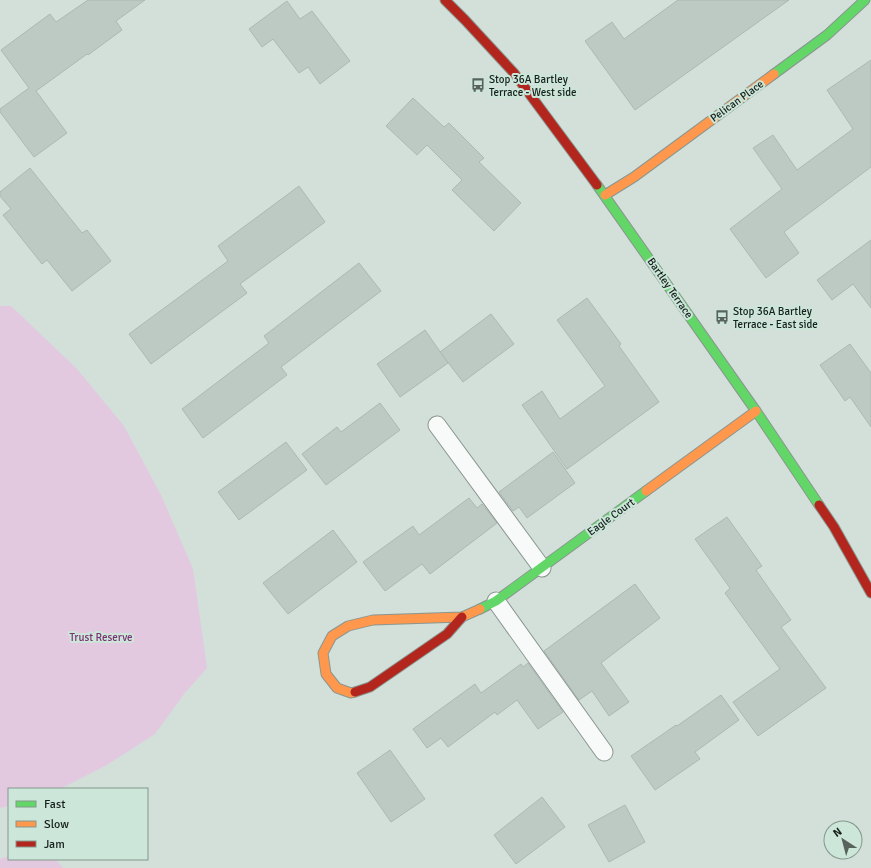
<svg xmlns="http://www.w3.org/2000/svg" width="871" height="868" font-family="Signika,sans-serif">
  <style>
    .green { fill: #e2c9e0 }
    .building { fill: #bdc9c3; stroke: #adb8b2 }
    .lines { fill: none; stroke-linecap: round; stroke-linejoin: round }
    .lane-casing { stroke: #8a9690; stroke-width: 19 }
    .fast-casing { stroke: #8a9690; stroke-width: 11 }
    .slow-casing { stroke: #8a9690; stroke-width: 11 }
    .jam-casing { stroke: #8a9690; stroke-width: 11 }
    .lane { stroke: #f8faf9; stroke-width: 17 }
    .fast { stroke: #63d668; stroke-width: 9 }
    .slow { stroke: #ff974d; stroke-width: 9 }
    .jam { stroke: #b3261e; stroke-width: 9 }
    .labels { text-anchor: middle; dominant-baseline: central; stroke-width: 4; stroke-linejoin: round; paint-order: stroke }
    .poi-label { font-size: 11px; fill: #17201c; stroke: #cce6d9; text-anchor: start }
    .street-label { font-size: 11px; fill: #17201c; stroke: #cce6d9 }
    .park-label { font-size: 11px; fill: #7b2e72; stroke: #cce6d9 }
  </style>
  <rect width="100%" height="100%" fill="#d2e0d9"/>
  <!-- green -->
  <g class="green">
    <path d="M 0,306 L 11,306 L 77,369 L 124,426 L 161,495 L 193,569 L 207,668 L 184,694 L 155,734 L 107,765 L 60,789 L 9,789 L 9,806 L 0,808 Z"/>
    <path d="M 9,856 L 9,859 L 55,859 L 63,868 L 0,868 L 0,859 Z"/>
  </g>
  <!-- building -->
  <g class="building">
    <path d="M 88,0 L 145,0 L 116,21 L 122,30 L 88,55 L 87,54 L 36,91 L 67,133 L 34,157 L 0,112 L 0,109 L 29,88 L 1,50 L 50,14 L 56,22 Z"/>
    <path d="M 678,0 L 789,0 L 635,110 L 585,41 L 612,22 L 624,39 Z"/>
    <path d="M 287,1 L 300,19 L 312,11 L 350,61 L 320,84 L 308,67 L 299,73 L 273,39 L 262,47 L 249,29 Z"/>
    <path d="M 871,60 L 871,167 L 784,232 L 799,253 L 766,278 L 730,229 L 782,189 L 753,148 L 773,135 L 797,170 L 853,129 L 827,90 Z"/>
    <path d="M 413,98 L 444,127 L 449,123 L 484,158 L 479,162 L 521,203 L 494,231 L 452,190 L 462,180 L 427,145 L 417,155 L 386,126 Z"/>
    <path d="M 30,168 L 82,233 L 87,230 L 111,261 L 72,291 L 47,260 L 42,264 L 3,215 L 11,209 L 0,196 L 0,192 Z"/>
    <path d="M 299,186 L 325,222 L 240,284 L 247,293 L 151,364 L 129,334 L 228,261 L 218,246 Z"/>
    <path d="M 871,240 L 871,308 L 853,284 L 832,300 L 817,280 Z"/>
    <path d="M 359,263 L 381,291 L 281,367 L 287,375 L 203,438 L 182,409 L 269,343 L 264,336 Z"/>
    <path d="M 587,298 L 621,344 L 619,346 L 659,402 L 567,469 L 522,405 L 542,391 L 560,419 L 605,386 L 557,320 Z"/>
    <path d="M 491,314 L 514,344 L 463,382 L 440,352 Z"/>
    <path d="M 425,330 L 448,363 L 400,397 L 377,364 Z"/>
    <path d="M 850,344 L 871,373 L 871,427 L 850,397 L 845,401 L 820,365 Z"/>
    <path d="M 380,403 L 400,430 L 326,485 L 302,454 L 337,427 L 341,432 Z"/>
    <path d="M 286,442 L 307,470 L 239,520 L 218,492 Z"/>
    <path d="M 553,452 L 575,483 L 527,518 L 519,507 L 513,511 L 499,492 Z"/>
    <path d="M 469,498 L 477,508 L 482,504 L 497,523 L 430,574 L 422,564 L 385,591 L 363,562 L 413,526 L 419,535 Z"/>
    <path d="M 727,517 L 762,566 L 756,570 L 791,620 L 781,627 L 826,688 L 758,736 L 733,702 L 780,669 L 725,593 L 730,588 L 695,539 Z"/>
    <path d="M 333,530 L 357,562 L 288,614 L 263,583 Z"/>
    <path d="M 635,584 L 660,618 L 601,663 L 629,702 L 609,716 L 592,691 L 579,700 L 544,651 Z"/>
    <path d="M 528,663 L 563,712 L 538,729 L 517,700 L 497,715 L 495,712 L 448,747 L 441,738 L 427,748 L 413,729 L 475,684 L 481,693 L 521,664 L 523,667 Z"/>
    <path d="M 721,695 L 739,720 L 695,752 L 700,759 L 655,790 L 631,756 L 676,725 L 677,726 Z"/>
    <path d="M 390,750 L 425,799 L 391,822 L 357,773 Z"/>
    <path d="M 542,797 L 565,827 L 516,864 L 494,835 Z"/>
    <path d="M 625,805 L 645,842 L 609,862 L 588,825 Z"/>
  </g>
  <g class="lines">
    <defs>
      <g id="lane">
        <path d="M 437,425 L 542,568"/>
        <path d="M 496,601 L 604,752"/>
      </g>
      <g id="fast">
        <path d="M 774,74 L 827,35 L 865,0"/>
        <path d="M 597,185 L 756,411 L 819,505"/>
        <path d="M 480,609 L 496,601 L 646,491"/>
      </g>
      <g id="slow">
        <path d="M 605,195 L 634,177 L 774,74"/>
        <path d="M 646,491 L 756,411"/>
        <path d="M 355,692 L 351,693 L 337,688 L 326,674 L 323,653 L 332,636 L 348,626 L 373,620 L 462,617 L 480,609"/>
      </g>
      <g id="jam">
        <path d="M 445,0 L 465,20 L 514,73 L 597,185"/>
        <path d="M 819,505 L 834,527 L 871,593"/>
        <path d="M 355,692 L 370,687 L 447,634 L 462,617"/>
      </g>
    </defs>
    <!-- lane casing -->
    <use href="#lane" class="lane-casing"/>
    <!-- fast casing -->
    <use href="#fast" class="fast-casing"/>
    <!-- slow casing -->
    <use href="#slow" class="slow-casing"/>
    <!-- jam casing -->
    <use href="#jam" class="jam-casing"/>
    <!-- lane -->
    <use href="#lane" class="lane"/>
    <!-- fast -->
    <use href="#fast" class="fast"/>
    <!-- slow -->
    <use href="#slow" class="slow"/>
    <!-- jam -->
    <use href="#jam" class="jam"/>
  </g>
  <!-- icons -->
  <defs>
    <symbol id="bus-bare" viewBox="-9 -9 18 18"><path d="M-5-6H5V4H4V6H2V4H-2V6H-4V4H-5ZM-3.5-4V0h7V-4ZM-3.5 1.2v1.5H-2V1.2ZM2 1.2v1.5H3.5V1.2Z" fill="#58635e" stroke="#cce6d9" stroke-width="2.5" paint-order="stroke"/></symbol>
  </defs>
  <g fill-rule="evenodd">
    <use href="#bus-bare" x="468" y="75" width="20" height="20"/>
    <use href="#bus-bare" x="712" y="307" width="20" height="20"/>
  </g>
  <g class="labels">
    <!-- poi labels -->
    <g class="poi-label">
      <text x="489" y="79">Stop 36A Bartley<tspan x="489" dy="13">Terrace - West side</tspan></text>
      <text x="733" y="311">Stop 36A Bartley<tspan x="733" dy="13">Terrace - East side</tspan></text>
    </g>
    <!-- street labels -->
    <g class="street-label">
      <text transform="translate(737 101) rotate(-36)">Pelican Place</text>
      <text transform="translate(670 288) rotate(55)">Bartley Terrace</text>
      <text transform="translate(611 517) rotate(-36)">Eagle Court</text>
    </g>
    <!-- park labels -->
    <g class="park-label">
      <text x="101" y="637">Trust Reserve</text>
    </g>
  </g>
  <!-- legend -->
  <rect x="8" y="788" width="140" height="72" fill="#cce6d9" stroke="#84978d"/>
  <rect x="16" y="801" width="20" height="6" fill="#63d668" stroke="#84978d"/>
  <text x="44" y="808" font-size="12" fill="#17201c">Fast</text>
  <rect x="16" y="821" width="20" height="6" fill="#ff974d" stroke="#84978d"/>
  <text x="44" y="828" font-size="12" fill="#17201c">Slow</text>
  <rect x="16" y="841" width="20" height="6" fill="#b3261e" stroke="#84978d"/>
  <text x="44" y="848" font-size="12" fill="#17201c">Jam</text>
  <!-- north arrow -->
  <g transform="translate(843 840) rotate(324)"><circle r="19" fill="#cce6d9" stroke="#84978d"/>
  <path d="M0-3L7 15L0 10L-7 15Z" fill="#58635e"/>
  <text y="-6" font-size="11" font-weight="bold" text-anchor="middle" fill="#17201c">N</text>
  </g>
</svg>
